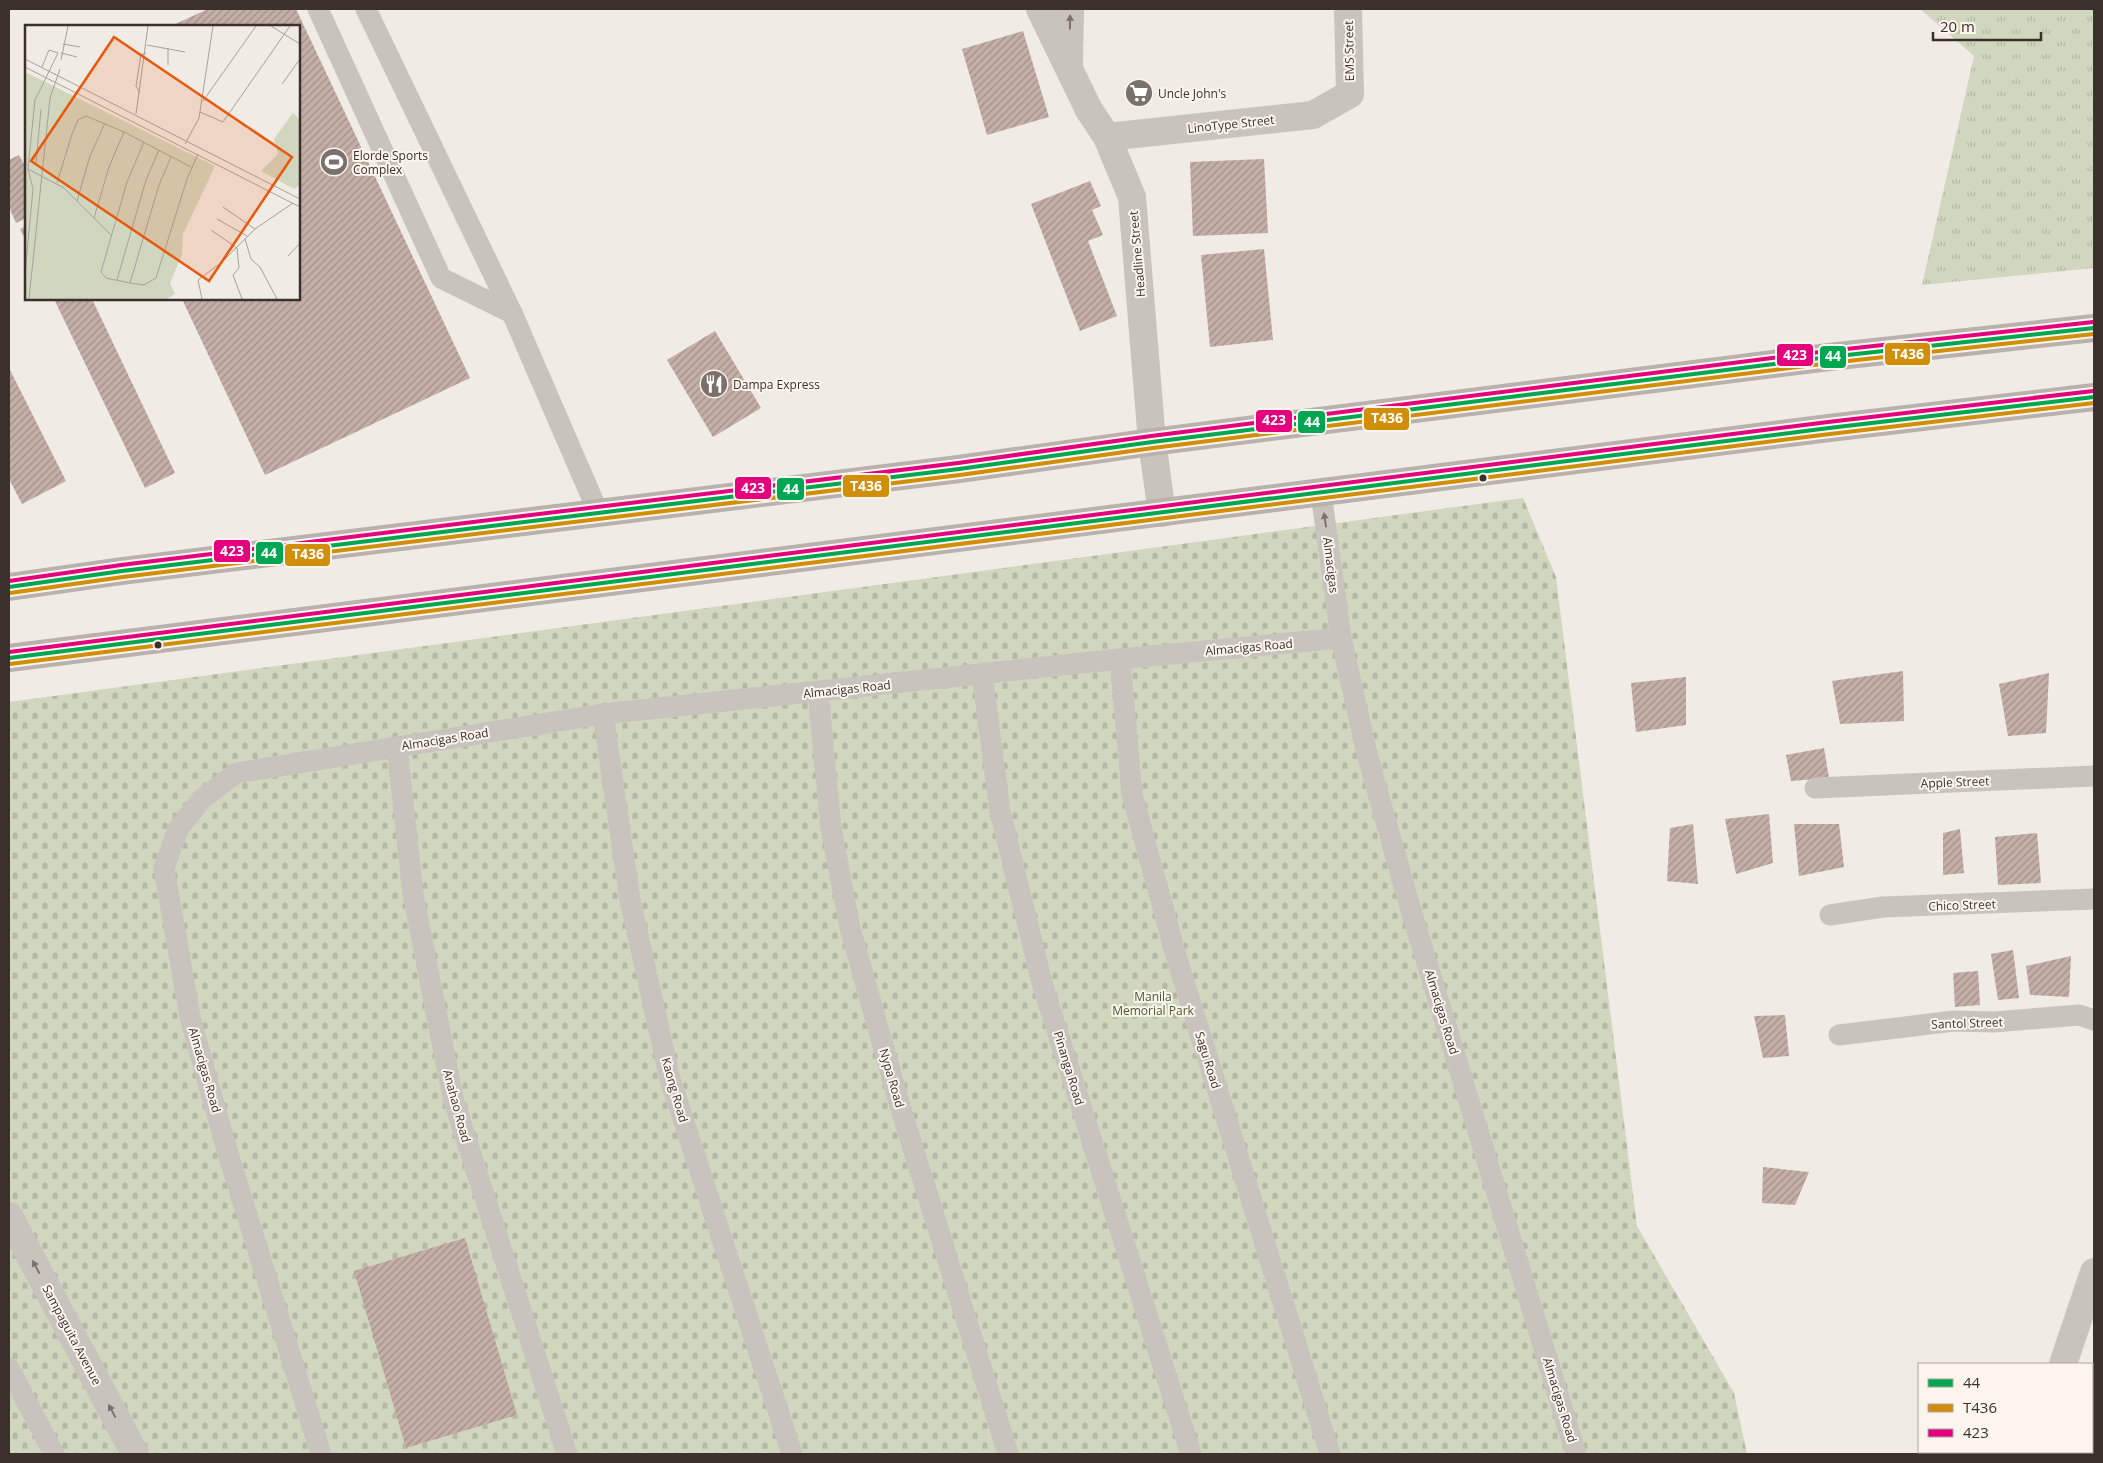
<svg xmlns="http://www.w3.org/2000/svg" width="2103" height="1463" font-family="'Open Sans',sans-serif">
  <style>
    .grass { fill: url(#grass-tufts) }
    .cemetery { fill: url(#cemetery-stones) }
    .building { fill: url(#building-hatch) }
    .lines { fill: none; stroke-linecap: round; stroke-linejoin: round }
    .service { stroke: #c9c3be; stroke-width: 21 }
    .minor { stroke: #c9c3be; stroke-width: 28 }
    .primary { stroke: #b8b1ad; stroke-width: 28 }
    .bus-1-casing { stroke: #fbf5ee; stroke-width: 8 }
    .bus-2-casing { stroke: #fbf5ee; stroke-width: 8 }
    .bus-3-casing { stroke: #fbf5ee; stroke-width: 8 }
    .bus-1 { stroke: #00a651; stroke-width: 4 }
    .bus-2 { stroke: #d18e09; stroke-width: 4 }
    .bus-3 { stroke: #e5007d; stroke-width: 4 }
    .oneway { fill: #7b726d }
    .bus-dot { fill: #3b302b; stroke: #fbf5ee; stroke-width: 2 }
    .labels { text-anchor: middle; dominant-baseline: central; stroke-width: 4; stroke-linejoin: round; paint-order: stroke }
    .street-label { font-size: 12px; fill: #3b302b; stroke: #fbf5ee }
    .poi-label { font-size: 12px; fill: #3b302b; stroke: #fbf5ee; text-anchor: start }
    .park-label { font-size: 12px; fill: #4a5a2e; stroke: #fbf5ee }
    .inset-road { fill: none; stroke: #a8a09b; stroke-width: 1 }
    .view { fill: #e8590c; fill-opacity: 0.15; stroke: #e8590c; stroke-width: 2.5 }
    .inset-edge { fill: none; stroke: #3b302b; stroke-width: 2.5 }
    .line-badge { stroke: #fbf5ee; stroke-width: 2 }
    .badge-label { font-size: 14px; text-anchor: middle; font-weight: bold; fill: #fff }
  </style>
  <defs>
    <pattern id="grass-tufts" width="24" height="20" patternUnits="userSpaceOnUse" patternTransform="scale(1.25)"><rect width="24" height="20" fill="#d1d6bf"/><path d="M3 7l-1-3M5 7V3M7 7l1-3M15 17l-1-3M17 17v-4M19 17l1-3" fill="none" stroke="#b4b8a4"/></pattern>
    <pattern id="cemetery-stones" width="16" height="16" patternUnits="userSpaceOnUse" patternTransform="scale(1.25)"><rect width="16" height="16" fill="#d1d6bf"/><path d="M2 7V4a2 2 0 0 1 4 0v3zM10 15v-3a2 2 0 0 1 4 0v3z" fill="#b4b8a4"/></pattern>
    <pattern id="building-hatch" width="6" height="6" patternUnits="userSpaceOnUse" patternTransform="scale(1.25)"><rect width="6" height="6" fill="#c3afa7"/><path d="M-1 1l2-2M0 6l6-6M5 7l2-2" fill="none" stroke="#a08f88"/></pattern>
  </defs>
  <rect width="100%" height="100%" fill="#f0ebe5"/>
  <!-- grass -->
  <path class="grass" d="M 1920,9 L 2094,9 L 2094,268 L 1922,285 L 1974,56 Z"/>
  <!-- cemetery -->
  <path class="cemetery" d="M 1523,498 L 1556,577 L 1637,1226 L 1734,1393 L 1747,1454 L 9,1454 L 9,702 Z"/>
  <!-- building -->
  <g class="building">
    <path d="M 208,9 L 296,9 L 470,378 L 265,475 L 182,299 L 299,299 L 299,26 L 171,26 Z"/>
    <path d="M 1023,31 L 1049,117 L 987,135 L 962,49 Z"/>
    <path d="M 19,155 L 26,168 L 26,218 L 16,223 L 9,207 L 9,160 Z"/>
    <path d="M 1264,159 L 1268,233 L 1193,236 L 1190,162 Z"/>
    <path d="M 1090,181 L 1101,206 L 1092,210 L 1103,235 L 1088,241 L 1117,316 L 1080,331 L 1031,204 Z"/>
    <path d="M 26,226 L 26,241 L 20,229 Z"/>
    <path d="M 1264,249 L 1273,340 L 1210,347 L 1201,255 Z"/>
    <path d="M 54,299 L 92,299 L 175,473 L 145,488 Z"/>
    <path d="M 715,331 L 761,408 L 713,437 L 667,360 Z"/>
    <path d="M 9,368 L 66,481 L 22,504 L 9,479 Z"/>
    <path d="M 1903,671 L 1904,721 L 1840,724 L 1832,681 Z"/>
    <path d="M 2049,673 L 2046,733 L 2008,736 L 1999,684 Z"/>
    <path d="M 1686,677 L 1686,725 L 1636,732 L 1631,683 Z"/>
    <path d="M 1824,748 L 1829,778 L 1791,781 L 1786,755 Z"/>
    <path d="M 1769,814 L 1773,863 L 1736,874 L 1725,819 Z"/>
    <path d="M 1693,824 L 1698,884 L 1667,881 L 1670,828 Z"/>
    <path d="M 1794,824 L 1839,824 L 1844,867 L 1799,876 Z"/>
    <path d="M 1960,829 L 1964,873 L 1943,875 L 1943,833 Z"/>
    <path d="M 2037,833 L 2041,883 L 1998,885 L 1995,837 Z"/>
    <path d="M 2013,950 L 2019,998 L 1998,1000 L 1991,954 Z"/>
    <path d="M 2071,956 L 2069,997 L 2030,995 L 2026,966 Z"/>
    <path d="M 1978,971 L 1980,1005 L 1955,1007 L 1953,973 Z"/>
    <path d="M 1785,1015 L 1789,1056 L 1763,1058 L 1754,1016 Z"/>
    <path d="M 1763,1167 L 1809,1172 L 1795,1205 L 1762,1203 Z"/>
    <path d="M 465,1238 L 517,1415 L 406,1448 L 354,1271 Z"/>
    <path d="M 2053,1452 L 2069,1452 L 2074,1454 L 2052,1454 Z"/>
  </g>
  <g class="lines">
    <!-- service -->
    <g class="service">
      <path d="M 318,9 L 441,278 L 512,313"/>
      <path d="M 366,9 L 512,313 L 598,512"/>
      <path d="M 1321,493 L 1341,638 L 1367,754 L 1410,907 L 1576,1454"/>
      <path d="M 1120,659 L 1132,794 L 1177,959 L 1330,1454"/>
      <path d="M 982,674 L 1000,811 L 1042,983 L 1191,1454"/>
      <path d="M 818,692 L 831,828 L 850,928 L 900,1106 L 1008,1454"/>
      <path d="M 603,714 L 630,900 L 670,1079 L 792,1454"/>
      <path d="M 397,747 L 413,894 L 453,1098 L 567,1454"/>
      <path d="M 1815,788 L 2094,776"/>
      <path d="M 1830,915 L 1883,907 L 2094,899"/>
      <path d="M 1839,1035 L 1954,1021 L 1994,1022 L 2079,1015 L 2094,1020"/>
      <path d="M 9,1368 L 54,1454"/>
      <path d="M 321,1454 L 226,1147 L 190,1017 L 164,868 L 178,829 L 202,799 L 236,773 L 603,714 L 1120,659 L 1341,638"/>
    </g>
    <!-- minor -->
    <g class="minor">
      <path d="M 1040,9 L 1089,110 L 1107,137 L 1132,197 L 1152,442 L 1162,513"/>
      <path d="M 1069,64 L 1070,9"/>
      <path d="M 1107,137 L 1313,115 L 1350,94 L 1348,9"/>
      <path d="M 9,1216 L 135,1454"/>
      <path d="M 2063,1364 L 2094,1272"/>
      <path d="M 2032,1454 L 2033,1452"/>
    </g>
    <!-- primary -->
    <g class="primary">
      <path d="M 9,587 L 122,571 L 959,469 L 1152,442 L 1829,357 L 2094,328"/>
      <path d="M 9,658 L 1829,428 L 2094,397"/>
    </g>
    <defs>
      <g id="bus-1">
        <path d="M 9,587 L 122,571 L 959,469 L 1152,442 L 1829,357 L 2094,328"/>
        <path d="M 9,658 L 1829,428 L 2094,397"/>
      </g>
      <g id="bus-2">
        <path d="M 10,593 L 123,577 L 960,475 L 1153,448 L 1830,363 L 2094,334"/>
        <path d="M 10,664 L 1830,434 L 2094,403"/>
      </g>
      <g id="bus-3">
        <path d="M 9,581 L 121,565 L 958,463 L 1151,436 L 1828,351 L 2093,322"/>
        <path d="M 9,652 L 1828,422 L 2093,391"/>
      </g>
    </defs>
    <!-- bus-1 casing -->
    <use href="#bus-1" class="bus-1-casing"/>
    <!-- bus-2 casing -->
    <use href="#bus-2" class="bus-2-casing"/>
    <!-- bus-3 casing -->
    <use href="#bus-3" class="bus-3-casing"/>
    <!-- bus-1 -->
    <use href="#bus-1" class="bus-1"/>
    <!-- bus-2 -->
    <use href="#bus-2" class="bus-2"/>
    <!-- bus-3 -->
    <use href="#bus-3" class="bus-3"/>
  </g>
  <!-- one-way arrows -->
  <defs><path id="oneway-solid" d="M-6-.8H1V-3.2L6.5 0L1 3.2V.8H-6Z" transform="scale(1.25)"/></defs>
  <g class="oneway">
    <use href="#oneway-solid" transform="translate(1070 22) rotate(-89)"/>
    <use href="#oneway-solid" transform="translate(1325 520) rotate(-98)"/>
    <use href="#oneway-solid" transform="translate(36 1267) rotate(-118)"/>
    <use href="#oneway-solid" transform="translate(112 1411) rotate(-118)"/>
  </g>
  <!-- icons -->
  <defs>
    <symbol id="supermarket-disc" viewBox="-11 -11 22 22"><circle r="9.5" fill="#7a716c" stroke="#fbf5ee"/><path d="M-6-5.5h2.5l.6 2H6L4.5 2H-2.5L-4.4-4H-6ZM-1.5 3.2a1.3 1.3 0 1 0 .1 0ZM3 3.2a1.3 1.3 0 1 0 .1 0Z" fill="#fff"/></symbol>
    <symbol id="stadium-disc" viewBox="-11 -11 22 22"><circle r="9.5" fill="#7a716c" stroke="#fbf5ee"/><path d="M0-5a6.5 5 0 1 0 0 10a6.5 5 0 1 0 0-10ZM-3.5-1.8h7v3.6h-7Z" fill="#fff"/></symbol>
    <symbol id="restaurant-disc" viewBox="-11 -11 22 22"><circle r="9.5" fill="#7a716c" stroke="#fbf5ee"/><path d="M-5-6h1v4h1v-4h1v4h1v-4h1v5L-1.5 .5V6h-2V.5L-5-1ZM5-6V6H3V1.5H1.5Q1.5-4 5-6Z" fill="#fff"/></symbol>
  </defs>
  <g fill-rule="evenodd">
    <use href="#supermarket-disc" x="1123" y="77" width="32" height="32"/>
    <use href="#stadium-disc" x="318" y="146" width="32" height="32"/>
    <use href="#restaurant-disc" x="698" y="368" width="32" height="32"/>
  </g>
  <!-- markers -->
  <g class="bus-dot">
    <circle cx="1483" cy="478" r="4.5"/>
    <circle cx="158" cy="645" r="4.5"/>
  </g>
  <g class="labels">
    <!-- street labels -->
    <g class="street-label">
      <text transform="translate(1349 51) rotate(-91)">EMS Street</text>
      <text transform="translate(1231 124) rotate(-6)">LinoType Street</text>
      <text transform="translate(1137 254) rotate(-95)">Headline Street</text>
      <text transform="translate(1331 565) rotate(83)">Almacigas</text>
      <text transform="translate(1249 647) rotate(-5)">Almacigas Road</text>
      <text transform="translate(847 689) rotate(-6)">Almacigas Road</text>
      <text transform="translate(445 739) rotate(-9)">Almacigas Road</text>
      <text transform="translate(1955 782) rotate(-2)">Apple Street</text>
      <text transform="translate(1962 905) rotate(-2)">Chico Street</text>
      <text transform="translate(1442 1012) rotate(73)">Almacigas Road</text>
      <text transform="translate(1967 1023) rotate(-2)">Santol Street</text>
      <text transform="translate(1208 1060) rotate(73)">Sagu Road</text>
      <text transform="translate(1069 1068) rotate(73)">Pinanga Road</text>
      <text transform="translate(205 1070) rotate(74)">Almacigas Road</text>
      <text transform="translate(892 1078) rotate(74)">Nypa Road</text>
      <text transform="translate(675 1090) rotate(74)">Kaong Road</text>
      <text transform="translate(457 1106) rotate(75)">Anahao Road</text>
      <text transform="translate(72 1335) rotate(62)">Sampaguita Avenue</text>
      <text transform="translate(1560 1400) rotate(73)">Almacigas Road</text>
    </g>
    <!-- poi labels -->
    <g class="poi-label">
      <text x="1158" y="93">Uncle John's</text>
      <text x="353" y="155">Elorde Sports<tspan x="353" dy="14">Complex</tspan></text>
      <text x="733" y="384">Dampa Express</text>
    </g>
    <!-- park labels -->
    <g class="park-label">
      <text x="1153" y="996">Manila<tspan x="1153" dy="14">Memorial Park</tspan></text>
    </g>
  </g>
  <!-- overview -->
  <g transform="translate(25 25)">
    <rect width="275" height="275" fill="#f0ebe5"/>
    <path d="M 268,88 L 275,95 L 275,160 L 269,164 L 236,146 L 253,129 L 249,114 Z" fill="#d1d6bf"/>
    <path d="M 0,47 L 190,141 L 158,209 L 157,229 L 145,258 L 150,269 L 142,274 L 0,274 Z" fill="#d1d6bf"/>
    <path class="inset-road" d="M 246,1 L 275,19M 38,19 L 55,22M 122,20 L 160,27M 143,23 L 143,40M 36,28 L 52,32M 0,34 L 275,174M 36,35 L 43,1M 0,42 L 275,182M 257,59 L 275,34M 115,68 L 111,61 L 116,30 L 121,28M 178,76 L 231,1M 175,87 L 198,97 L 265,1M 111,89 L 123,1M 119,117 L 102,157 L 76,247 L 81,253 L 105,258 L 119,260 L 131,253 L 162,154 L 173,129M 160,119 L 174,93 L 188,1M 11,138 L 16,84M 3,144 L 39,163 L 86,210M 32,158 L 47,109 L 53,95 L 61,91 L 99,107 L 166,142M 52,176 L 65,131 L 80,98M 198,182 L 230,204M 69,193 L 84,142 L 99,107M 192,194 L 222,211M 186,205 L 212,223 L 214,243 L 208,250 L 217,274M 220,214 L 226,234 L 235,242 L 252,274M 263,231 L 275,218M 0,248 L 8,164 L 3,144 L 10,75 L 33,28 L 24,25 L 17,42M 92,255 L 121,155 L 134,125M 105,258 L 134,160 L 146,132M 4,274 L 25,73 L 35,44M 177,274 L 173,255 L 197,237 L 230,204 L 268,178"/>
    <path class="view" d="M 89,12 L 267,132 L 184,256 L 6,136 Z"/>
    <rect width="275" height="275" class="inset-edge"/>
  </g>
  <g class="line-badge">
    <rect x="1884" y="342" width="47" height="24" rx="5" fill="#d18e09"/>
    <rect x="1776" y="343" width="38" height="24" rx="5" fill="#e5007d"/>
    <rect x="1819" y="345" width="28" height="24" rx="5" fill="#00a651"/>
    <rect x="1363" y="407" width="47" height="24" rx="5" fill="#d18e09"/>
    <rect x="1255" y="409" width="38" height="24" rx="5" fill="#e5007d"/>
    <rect x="1297" y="410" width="29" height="24" rx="5" fill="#00a651"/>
    <rect x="842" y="474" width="48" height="24" rx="5" fill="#d18e09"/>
    <rect x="734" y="476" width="38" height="24" rx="5" fill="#e5007d"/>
    <rect x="776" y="477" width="29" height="24" rx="5" fill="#00a651"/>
    <rect x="213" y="539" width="38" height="24" rx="5" fill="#e5007d"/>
    <rect x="255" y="541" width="29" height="24" rx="5" fill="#00a651"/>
    <rect x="284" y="543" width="47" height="24" rx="5" fill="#d18e09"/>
  </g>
  <g class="badge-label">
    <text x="1908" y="359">T436</text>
    <text x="1795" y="360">423</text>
    <text x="1833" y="361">44</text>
    <text x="1387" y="423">T436</text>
    <text x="1274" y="425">423</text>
    <text x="1312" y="427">44</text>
    <text x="866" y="491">T436</text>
    <text x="753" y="493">423</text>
    <text x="791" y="494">44</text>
    <text x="232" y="556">423</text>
    <text x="269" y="558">44</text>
    <text x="308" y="559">T436</text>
  </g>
  <!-- border -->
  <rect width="2103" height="1463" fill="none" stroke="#3b302b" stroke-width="20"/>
  <!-- legend -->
  <rect x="1918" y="1363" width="175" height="90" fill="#fbf5ee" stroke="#aea6a0"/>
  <rect x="1928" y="1379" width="25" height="8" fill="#00a651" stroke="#aea6a0"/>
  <text x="1963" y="1388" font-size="15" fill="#3b302b">44</text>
  <rect x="1928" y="1404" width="25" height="8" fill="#d18e09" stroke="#aea6a0"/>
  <text x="1963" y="1413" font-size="15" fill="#3b302b">T436</text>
  <rect x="1928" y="1429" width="25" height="8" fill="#e5007d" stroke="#aea6a0"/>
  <text x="1963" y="1438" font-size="15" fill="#3b302b">423</text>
  <!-- scale -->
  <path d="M1933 32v8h108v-8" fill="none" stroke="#3b302b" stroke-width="2.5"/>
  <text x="1940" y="32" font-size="15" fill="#3b302b" stroke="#fbf5ee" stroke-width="4" paint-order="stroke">20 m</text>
</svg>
